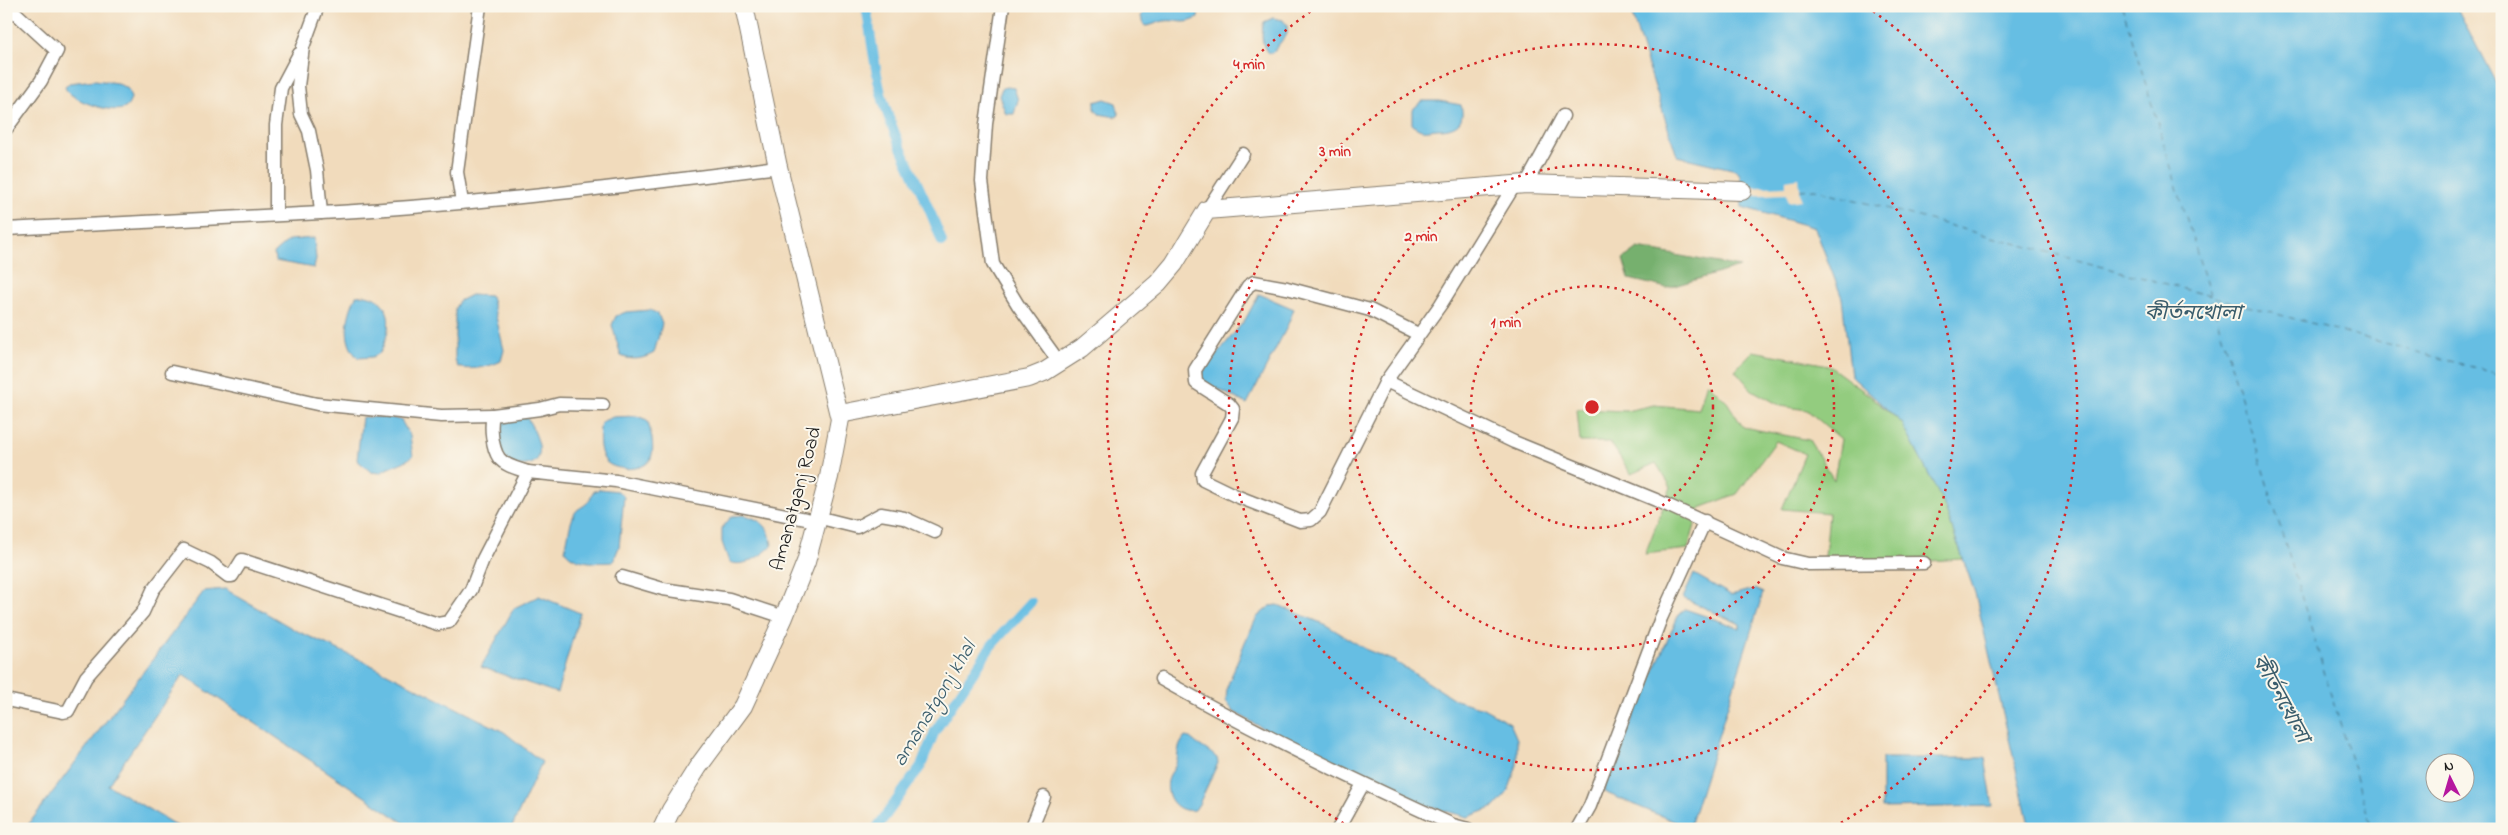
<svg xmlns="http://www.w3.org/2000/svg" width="2508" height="835" font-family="'Indie Flower','Noto Sans Bengali',sans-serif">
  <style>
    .green { fill: #93cc7f; stroke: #58744e }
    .forest { fill: #76b06e; stroke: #496645 }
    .water { fill: #66bee3; stroke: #416d80; fill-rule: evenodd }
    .pier { fill: #f1dbbc }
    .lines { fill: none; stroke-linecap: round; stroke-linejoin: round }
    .canal { stroke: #66bee3; stroke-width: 10 }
    .ferry { stroke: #3a5d6c; stroke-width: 1; stroke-dasharray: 6 5; stroke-linecap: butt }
    .minor-casing { stroke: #867c6c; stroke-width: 15 }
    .secondary-casing { stroke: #867c6c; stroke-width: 20 }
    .minor { stroke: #fff; stroke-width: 12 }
    .secondary { stroke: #fff; stroke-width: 18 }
    .ring { fill: none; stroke: #d62828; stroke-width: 2.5; stroke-dasharray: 2.5 5 }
    .labels { text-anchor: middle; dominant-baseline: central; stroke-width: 4; stroke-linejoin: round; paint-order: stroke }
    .street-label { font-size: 20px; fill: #1c1c1c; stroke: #fbf7ec }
    .water-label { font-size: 21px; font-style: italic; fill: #3a5d6c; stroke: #fbf7ec }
    .centre { fill: #d62828; stroke: #fbf7ec; stroke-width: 2.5 }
    .ring-label { font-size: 15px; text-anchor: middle; font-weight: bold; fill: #d62828; stroke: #fbf7ec; stroke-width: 4; stroke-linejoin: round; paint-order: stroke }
  </style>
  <rect width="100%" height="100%" fill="#fbf7ec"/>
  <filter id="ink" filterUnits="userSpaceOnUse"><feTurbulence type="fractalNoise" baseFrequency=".02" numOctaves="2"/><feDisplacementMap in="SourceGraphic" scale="10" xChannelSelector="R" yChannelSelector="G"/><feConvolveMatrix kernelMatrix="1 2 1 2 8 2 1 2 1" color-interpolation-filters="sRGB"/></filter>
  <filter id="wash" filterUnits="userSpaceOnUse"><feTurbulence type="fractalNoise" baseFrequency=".0096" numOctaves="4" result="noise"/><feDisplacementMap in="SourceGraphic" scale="20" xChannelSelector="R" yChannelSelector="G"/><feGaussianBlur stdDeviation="1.12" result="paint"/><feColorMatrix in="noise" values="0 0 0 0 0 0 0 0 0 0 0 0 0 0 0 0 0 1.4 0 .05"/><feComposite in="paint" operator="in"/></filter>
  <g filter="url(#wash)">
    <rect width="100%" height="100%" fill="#f1dbbc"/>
    <!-- green -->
    <path class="green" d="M 1753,351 L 1828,365 L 1869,395 L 1902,423 L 1943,502 L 1963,559 L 1824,567 L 1829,513 L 1782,509 L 1805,454 L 1776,441 L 1737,494 L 1700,508 L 1688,549 L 1645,554 L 1671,487 L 1656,463 L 1631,474 L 1610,442 L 1580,442 L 1577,409 L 1626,411 L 1654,405 L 1699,409 L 1707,382 L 1727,402 L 1743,427 L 1809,440 L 1834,480 L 1841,439 L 1807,410 L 1781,406 L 1752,390 L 1735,370 Z"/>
    <!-- forest -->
    <path class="forest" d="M 1638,248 L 1740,267 L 1667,288 L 1629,279 L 1623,259 Z"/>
    <!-- water -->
    <g class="water">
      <path d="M 1145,6 L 1196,6 L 1199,8 L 1198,18 C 1183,26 1178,19 1164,21 C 1156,22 1153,26 1145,26 L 1141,17 Z"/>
      <path d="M 1629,6 L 2456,6 L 2502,95 L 2502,829 L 2030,829 L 1975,593 L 1943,502 L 1902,423 L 1851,376 L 1842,298 L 1815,228 L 1742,207 L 1740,175 L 1736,170 L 1677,156 ZM 2436,762 L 2466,762 L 2466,792 L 2436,792 Z"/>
      <path d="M 1273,18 L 1283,20 L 1287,26 L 1287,34 L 1273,52 L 1269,54 C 1261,47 1261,31 1264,22 Z"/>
      <path d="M 95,80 L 117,83 L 128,89 L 131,98 C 130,101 129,106 125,108 C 114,115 68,100 65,87 L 69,83 Z"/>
      <path d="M 1007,87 L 1014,88 L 1018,100 L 1014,114 L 1006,114 L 999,96 L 1002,88 Z"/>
      <path d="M 1105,99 L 1116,103 L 1119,115 L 1116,117 L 1099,114 L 1095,109 L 1095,102 Z"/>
      <path d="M 1422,101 L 1439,101 L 1461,105 C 1466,124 1454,129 1437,129 C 1425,130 1421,133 1412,124 L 1412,110 Z"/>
      <path d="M 314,238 L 316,259 L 314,268 L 275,261 L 274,253 L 289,240 Z"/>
      <path d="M 1259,294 L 1294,309 L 1286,329 L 1247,404 L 1202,381 L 1200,375 L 1245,320 Z"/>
      <path d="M 366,295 C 396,302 391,331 380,353 L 372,357 L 358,358 C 341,341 347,315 356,296 Z"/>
      <path d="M 471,295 L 491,296 L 504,350 L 501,361 C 490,367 469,371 458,367 L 455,360 L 455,308 L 459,301 Z"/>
      <path d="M 650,310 L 658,314 L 662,324 L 654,353 C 643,359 633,361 621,356 L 612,325 L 616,316 L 626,312 Z"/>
      <path d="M 637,416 L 647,420 C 651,431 655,447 651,458 C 646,472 611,472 604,459 C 598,449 599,433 601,422 L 613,417 Z"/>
      <path d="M 362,417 L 388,417 L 401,420 L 410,436 L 413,456 C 401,465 391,465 380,473 L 371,472 L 357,460 Z"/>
      <path d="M 522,417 L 527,418 C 542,442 551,472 509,464 L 498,447 L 496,421 Z"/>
      <path d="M 600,489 L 618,491 L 624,497 L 619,547 L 613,562 C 599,563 573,564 565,550 C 568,539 569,525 574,515 C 578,505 588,509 593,492 Z"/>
      <path d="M 745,515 C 763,521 770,527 772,546 C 760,556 745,568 729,562 L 722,542 L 722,528 L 732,516 Z"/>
      <path d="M 1694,574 L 1731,595 L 1754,589 L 1763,593 L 1691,823 L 1685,826 L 1604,792 L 1605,781 L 1679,614 L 1685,609 L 1740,628 L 1740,624 L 1683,598 Z"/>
      <path d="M 225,589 L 295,630 L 361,660 L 504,732 L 542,762 L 511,829 L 413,829 L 183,675 L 108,785 L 182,829 L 25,829 L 204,591 Z"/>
      <path d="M 539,596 L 580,613 L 557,693 L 481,667 L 514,608 Z"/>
      <path d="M 1278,605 L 1326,625 L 1367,650 L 1394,661 L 1456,700 L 1483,708 L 1510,723 L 1517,739 L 1517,765 L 1508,792 L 1495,807 L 1468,817 L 1423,805 L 1284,740 L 1234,712 L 1226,701 L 1227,687 L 1245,642 L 1257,617 L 1270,606 Z"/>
      <path d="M 1185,737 L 1190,738 C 1198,746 1209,750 1217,758 L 1218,763 L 1199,804 L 1195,810 C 1175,814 1163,794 1169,777 C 1170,773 1174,770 1175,766 C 1180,755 1175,749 1185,737 Z"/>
      <path d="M 1882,758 L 1985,758 L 1993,806 L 1882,808 Z"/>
    </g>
    <!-- pier -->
    <path class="pier" d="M 1799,178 L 1801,200 L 1788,202 L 1787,194 L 1742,196 L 1741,188 L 1786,186 L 1786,180 Z"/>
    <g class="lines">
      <!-- canal -->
      <g class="canal">
        <path d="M 866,6 C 871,35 874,65 881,93 C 895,145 925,192 942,242"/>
        <path d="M 876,829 L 921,766 L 935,731 L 991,646 L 1031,602"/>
      </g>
      <!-- ferry -->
      <g class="ferry">
        <path d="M 2122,6 L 2372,829"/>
        <path d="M 1800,190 L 1815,189 L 2502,375"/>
      </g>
    </g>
  </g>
  <g filter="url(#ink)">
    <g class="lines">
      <defs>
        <g id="minor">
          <path d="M 318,6 L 303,47 L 298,86 L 301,114 L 309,131 L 317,170 L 321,213"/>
          <path d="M 1003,6 L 986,124 L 982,181 L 993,264 L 1018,305 L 1059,362"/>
          <path d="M 6,129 L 41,81 L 57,51 L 8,6"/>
          <path d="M 1526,184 L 1563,116"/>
          <path d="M 462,202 L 457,172 L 480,6"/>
          <path d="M 1207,210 L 1243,154"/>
          <path d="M 276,214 L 276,125 L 281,88 L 299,54"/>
          <path d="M 6,229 C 111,223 216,219 321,213 C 474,205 626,186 778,167"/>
          <path d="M 1418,334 L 1370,310 L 1287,288 L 1254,282 L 1248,286 L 1195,370 L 1196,383 L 1229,404 L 1233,409 L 1232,418 L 1202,473 L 1203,480 L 1236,496 L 1300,521 L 1311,520 L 1320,512 L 1386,381 L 1441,304 L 1514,186"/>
          <path d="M 172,372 L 317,404 L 441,416 L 493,415"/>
          <path d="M 1386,381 L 1514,442 L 1656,500 L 1782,558 L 1808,564 L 1924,563"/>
          <path d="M 528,472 C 519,469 505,466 499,458 C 492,448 490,426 493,415 L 540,409 L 559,404 L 603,405"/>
          <path d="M 817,517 L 857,527 L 881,514 L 904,518 L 935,532"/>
          <path d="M 622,577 L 663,589 L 729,599 L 784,617"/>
          <path d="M 1161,679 C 1256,733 1354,780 1453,825 L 1468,829"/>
          <path d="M 6,700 L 63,712 L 68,711 L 86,677 L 143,612 L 153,590 L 184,550 L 211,563 L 228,576 L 232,576 L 242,560 L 438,624 L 449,622 L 471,590 L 483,559 L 528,472 L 616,481 L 816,521"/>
          <path d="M 1031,829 L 1044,797"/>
          <path d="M 1338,829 L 1363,784"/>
          <path d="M 1577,829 L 1590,806 L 1661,618 L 1705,521"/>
        </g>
        <g id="secondary">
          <path d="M 840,414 L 1029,378 L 1044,372 L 1082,348 L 1158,283 L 1174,264 L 1207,210 L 1526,184 L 1742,191"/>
          <path d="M 662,829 L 671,810 L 698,767 L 743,706 L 784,617 L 806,562 L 829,477 L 840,419 L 778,167 L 744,6"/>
        </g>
      </defs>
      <!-- minor casing -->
      <use href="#minor" class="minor-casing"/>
      <!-- secondary casing -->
      <use href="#secondary" class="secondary-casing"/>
      <!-- minor -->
      <use href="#minor" class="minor"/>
      <!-- secondary -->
      <use href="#secondary" class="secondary"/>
    </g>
  </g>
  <!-- distance rings -->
  <g class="ring">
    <circle cx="1592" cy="407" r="121"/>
    <circle cx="1592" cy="407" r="242"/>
    <circle cx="1592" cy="407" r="363"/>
    <path d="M1350 827A485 485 0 0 1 1317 7M1867 7A485 485 0 0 1 1834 827"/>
  </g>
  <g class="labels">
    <!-- street labels -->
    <g class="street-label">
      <text transform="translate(797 499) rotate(-75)">Amanatganj Road</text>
    </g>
    <!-- water labels -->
    <g class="water-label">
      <text x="2193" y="314">কীর্তনখোলা</text>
      <text transform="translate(2280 699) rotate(61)">কীর্তনখোলা</text>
      <text transform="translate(935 704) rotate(-59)">amanatgonj khal</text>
    </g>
  </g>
  <circle cx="1592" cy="407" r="8" class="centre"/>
  <g class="ring-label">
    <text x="1249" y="69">4 min</text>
    <text x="1335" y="156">3 min</text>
    <text x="1421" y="241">2 min</text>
    <text x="1506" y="327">1 min</text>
  </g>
  <!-- margin -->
  <rect width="2508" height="835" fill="none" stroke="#fbf7ec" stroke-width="25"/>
  <!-- north arrow -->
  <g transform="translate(2450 778) rotate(355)"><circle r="24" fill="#fbf7ec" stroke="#a29f99"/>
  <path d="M0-4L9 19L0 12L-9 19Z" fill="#b5179e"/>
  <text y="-8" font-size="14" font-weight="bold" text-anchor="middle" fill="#1c1c1c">N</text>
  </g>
</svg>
